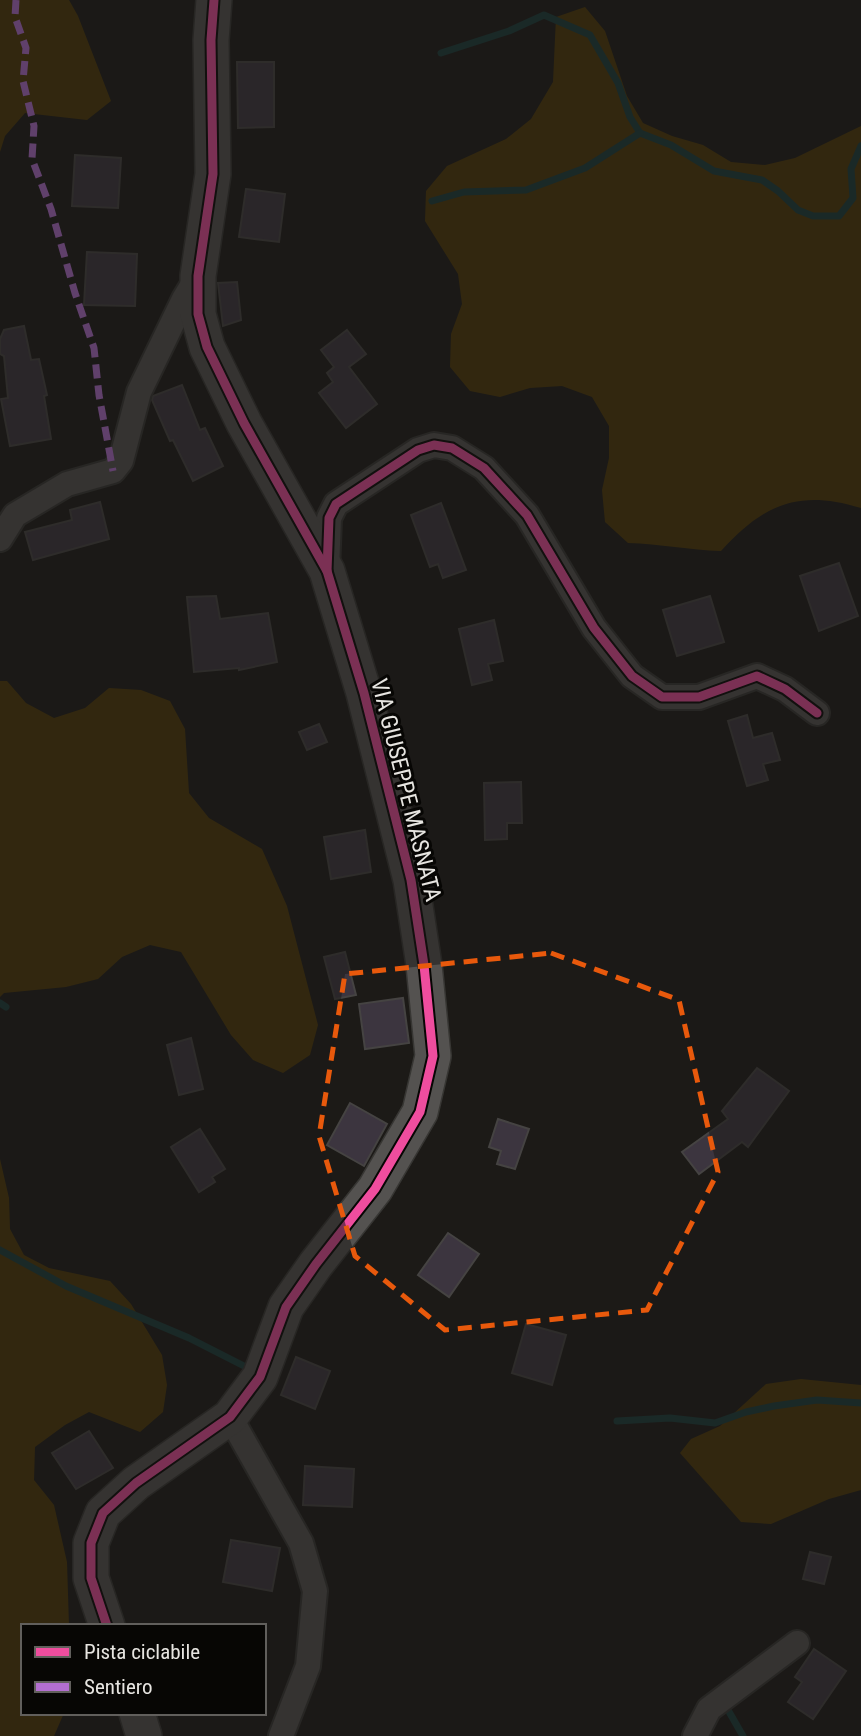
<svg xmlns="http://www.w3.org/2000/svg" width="861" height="1736" font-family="'Roboto Condensed',sans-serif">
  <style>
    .green { fill: #4f3906 }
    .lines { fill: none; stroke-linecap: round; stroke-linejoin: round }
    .stream { stroke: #1a3c3b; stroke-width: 7 }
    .building { fill: #3c353f; stroke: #454342; stroke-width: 2 }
    .street-casing { stroke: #373633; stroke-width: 28 }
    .secondary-casing { stroke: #373633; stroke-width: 38 }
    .street { stroke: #545250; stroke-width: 24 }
    .secondary { stroke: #545250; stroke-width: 35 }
    .quiet { stroke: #b36fd0; stroke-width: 7; stroke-dasharray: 14 7; stroke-linecap: butt }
    .cycleway-casing { stroke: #070604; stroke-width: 13 }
    .cycleway { stroke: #ef4d9e; stroke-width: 9 }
    .marked { fill: none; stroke: #e8590c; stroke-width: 5; stroke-dasharray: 14 9; stroke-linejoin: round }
    .labels { text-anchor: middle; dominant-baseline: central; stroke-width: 6; stroke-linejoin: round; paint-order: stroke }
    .street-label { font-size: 23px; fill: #e7e5e1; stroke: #070604 }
  </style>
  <rect width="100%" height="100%" fill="#1c1a17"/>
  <!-- green -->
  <g class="green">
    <path d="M 0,0 L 69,0 L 78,16 L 111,101 L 87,120 L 25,113 L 5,136 L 0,152 Z"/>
    <path d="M 585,7 L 605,31 L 627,96 L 643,123 L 672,136 L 703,145 L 731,162 L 765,165 L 795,158 L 861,126 L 861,508 C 798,489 764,504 721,551 C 690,550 660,544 628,543 L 605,522 L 602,490 L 609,458 L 609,426 L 592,397 L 562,386 L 530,388 L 500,397 L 470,391 L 450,367 L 451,334 L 462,304 L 458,274 L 425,221 L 426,191 L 447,166 L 506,139 L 531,119 L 553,82 L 556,17 Z"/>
    <path d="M 0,681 L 7,681 L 26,703 L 54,718 L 85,708 L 109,688 L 141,690 L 170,701 L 185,729 L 189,793 L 209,818 L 262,849 L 287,906 L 318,1025 L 310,1055 L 283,1073 L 253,1060 L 231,1035 L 181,952 L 150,945 L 122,957 L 98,979 L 66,987 L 4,993 L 0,997 Z"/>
    <path d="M 0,1159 L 9,1198 L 10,1229 L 24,1255 L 49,1268 L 110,1281 L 131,1304 L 162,1355 L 167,1385 L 163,1412 L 140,1432 L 89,1412 L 65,1425 L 35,1447 L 34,1480 L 54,1505 L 67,1562 L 69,1626 L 23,1626 L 23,1713 L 64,1713 L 54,1736 L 0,1736 Z"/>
    <path d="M 801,1379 L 861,1385 L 861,1490 L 829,1499 L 771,1524 L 741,1522 L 680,1453 L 691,1439 L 720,1426 L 766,1384 Z"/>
  </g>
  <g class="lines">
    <!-- stream -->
    <g class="stream">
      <path d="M 441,53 L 509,31 L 544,15 L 590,35 L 618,83 L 630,117 L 640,133 L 671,145 L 714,171 L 762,180 L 778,191 L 798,210 L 813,216 L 839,216 L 853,198 L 851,169 L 861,146"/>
      <path d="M 432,201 L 464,192 L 526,190 L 585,168 L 640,133"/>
      <path d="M 0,1003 L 6,1007"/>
      <path d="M 0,1250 L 66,1286 L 189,1338 L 244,1366"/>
      <path d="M 617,1421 L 670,1418 L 715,1423 L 746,1412 L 774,1406 L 817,1400 L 861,1403"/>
      <path d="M 719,1709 L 728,1710 L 743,1736"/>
    </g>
  </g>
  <!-- building -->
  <g class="building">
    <path d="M 237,62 L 274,62 L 274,127 L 238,128 Z"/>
    <path d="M 75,155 L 121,158 L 118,208 L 72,206 Z"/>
    <path d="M 246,189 L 285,194 L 279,242 L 239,237 Z"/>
    <path d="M 87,252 L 137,254 L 135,306 L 84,305 Z"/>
    <path d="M 237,282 L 241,320 L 223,326 L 218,283 Z"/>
    <path d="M 24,326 L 31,360 L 39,359 L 47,395 L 44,396 L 51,439 L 10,446 L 1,399 L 8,398 L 4,356 L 0,354 L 0,339 L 4,330 Z"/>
    <path d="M 347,330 L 366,354 L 349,367 L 377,404 L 346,428 L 319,393 L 333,382 L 327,373 L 334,367 L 321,350 Z"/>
    <path d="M 182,385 L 200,430 L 205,428 L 223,466 L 193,481 L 173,440 L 170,441 L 152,400 L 153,396 Z"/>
    <path d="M 100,502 L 109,539 L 33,560 L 25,532 L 72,520 L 70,510 Z"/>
    <path d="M 441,503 L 466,570 L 443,578 L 438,564 L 430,567 L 411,515 Z"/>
    <path d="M 839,563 L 858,616 L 819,631 L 800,576 Z"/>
    <path d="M 216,596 L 220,619 L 268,613 L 277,662 L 239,670 L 239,668 L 194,672 L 187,597 Z"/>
    <path d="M 710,596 L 724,642 L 677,656 L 663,610 Z"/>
    <path d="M 494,620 L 503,661 L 488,664 L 492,680 L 472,685 L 459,629 Z"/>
    <path d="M 747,715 L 753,738 L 772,733 L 780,760 L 763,764 L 768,780 L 747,786 L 728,721 Z"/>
    <path d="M 319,724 L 327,742 L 307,750 L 299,732 Z"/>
    <path d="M 521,782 L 522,823 L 507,823 L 507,839 L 485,840 L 484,783 Z"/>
    <path d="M 365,830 L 371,872 L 331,879 L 324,837 Z"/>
    <path d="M 345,952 L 356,995 L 335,999 L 324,957 Z"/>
    <path d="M 403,998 L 409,1043 L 365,1049 L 359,1004 Z"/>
    <path d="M 191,1038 L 203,1089 L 179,1095 L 167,1045 Z"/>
    <path d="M 757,1068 L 789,1091 L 748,1147 L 742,1142 L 699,1174 L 682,1152 L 728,1119 L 722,1111 Z"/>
    <path d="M 350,1103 L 387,1124 L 364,1166 L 327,1145 Z"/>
    <path d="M 498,1119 L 529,1129 L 515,1169 L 497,1164 L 501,1151 L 489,1147 Z"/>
    <path d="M 200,1129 L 225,1169 L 212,1177 L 215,1182 L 199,1192 L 171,1147 Z"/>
    <path d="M 448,1233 L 479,1254 L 449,1297 L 418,1275 Z"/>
    <path d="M 526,1324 L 566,1335 L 552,1385 L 512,1373 Z"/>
    <path d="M 296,1357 L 330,1371 L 315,1409 L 281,1395 Z"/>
    <path d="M 89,1431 L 113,1468 L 76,1489 L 52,1453 Z"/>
    <path d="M 305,1466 L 354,1469 L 352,1507 L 303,1505 Z"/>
    <path d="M 231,1540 L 280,1548 L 272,1591 L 223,1582 Z"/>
    <path d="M 810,1552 L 831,1557 L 824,1584 L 803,1579 Z"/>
    <path d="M 814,1649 L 846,1671 L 813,1719 L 788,1702 L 802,1682 L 795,1677 Z"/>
  </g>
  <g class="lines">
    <defs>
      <g id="street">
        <path d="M 0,539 L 15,515 L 67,484 L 113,471 L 121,461 L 139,392 L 184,299 L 198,276"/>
        <path d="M 327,570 L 329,518 L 336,504 L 418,450 L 434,445 L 452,448 L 484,468 L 527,515 L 594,628 L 632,676 L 662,697 L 699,697 L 757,676 L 785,689 L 817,713"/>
        <path d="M 230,1417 L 301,1543 L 315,1591 L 308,1666 L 281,1736"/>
        <path d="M 695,1736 L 709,1709 L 797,1643"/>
      </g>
      <g id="secondary">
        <path d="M 107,1626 L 91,1578 L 91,1543 L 103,1513 L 136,1483 L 230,1417 L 260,1377 L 286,1307 L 316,1264 L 375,1189 L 420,1112 L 433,1056 L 424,965 L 411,880 L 364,693 L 327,571 L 244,423 L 207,347 L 198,314 L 198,276 L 213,174 L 211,40 L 214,0"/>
        <path d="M 137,1713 L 144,1736"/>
      </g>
    </defs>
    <!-- street casing -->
    <use href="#street" class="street-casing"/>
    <!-- secondary casing -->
    <use href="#secondary" class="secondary-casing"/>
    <!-- street -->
    <use href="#street" class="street"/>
    <!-- secondary -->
    <use href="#secondary" class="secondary"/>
    <!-- quiet -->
    <path class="quiet" d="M 16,0 L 15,17 L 26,48 L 23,81 L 34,126 L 32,159 L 51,209 L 75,293 L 94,348 L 99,395 L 113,471"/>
    <defs>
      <g id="cycleway">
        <path d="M 327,571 L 329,518 L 336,504 L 418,450 L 434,445 L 452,448 L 484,468 L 527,515 L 594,628 L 632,676 L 662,697 L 699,697 L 757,676 L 785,689 L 817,713"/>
        <path d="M 107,1626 L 91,1578 L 91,1543 L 103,1513 L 136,1483 L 230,1417 L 260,1377 L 286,1307 L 316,1264 L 375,1189 L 420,1112 L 433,1056 L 424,965 L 411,880 L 364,693 L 327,571 L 244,423 L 207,347 L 198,314 L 198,276 L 213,174 L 211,40 L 214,0"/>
      </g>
    </defs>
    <!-- cycleway casing -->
    <use href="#cycleway" class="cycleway-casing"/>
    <!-- cycleway -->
    <use href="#cycleway" class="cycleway"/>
  </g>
  <!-- marked area -->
  <path d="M0 0H861V1736H0ZM 551,953 L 679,1000 L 718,1172 L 647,1310 L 445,1330 L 355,1256 L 319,1136 L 345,974 Z" fill="#1c1a17" fill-opacity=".55" fill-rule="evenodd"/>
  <path class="marked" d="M 551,953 L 679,1000 L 718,1172 L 647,1310 L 445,1330 L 355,1256 L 319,1136 L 345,974 Z"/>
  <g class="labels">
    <!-- street labels -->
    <g class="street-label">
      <text transform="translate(406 790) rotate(76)">VIA GIUSEPPE MASNATA</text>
    </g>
  </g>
  <!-- legend -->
  <rect x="21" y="1624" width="245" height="91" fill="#070604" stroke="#615f5c" stroke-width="2"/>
  <rect x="35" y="1647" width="35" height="10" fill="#ef4d9e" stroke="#615f5c" stroke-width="2"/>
  <text x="84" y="1659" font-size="21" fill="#e7e5e1">Pista ciclabile</text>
  <rect x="35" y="1682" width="35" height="10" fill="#b36fd0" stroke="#615f5c" stroke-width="2"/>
  <text x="84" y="1694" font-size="21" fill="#e7e5e1">Sentiero</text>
</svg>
